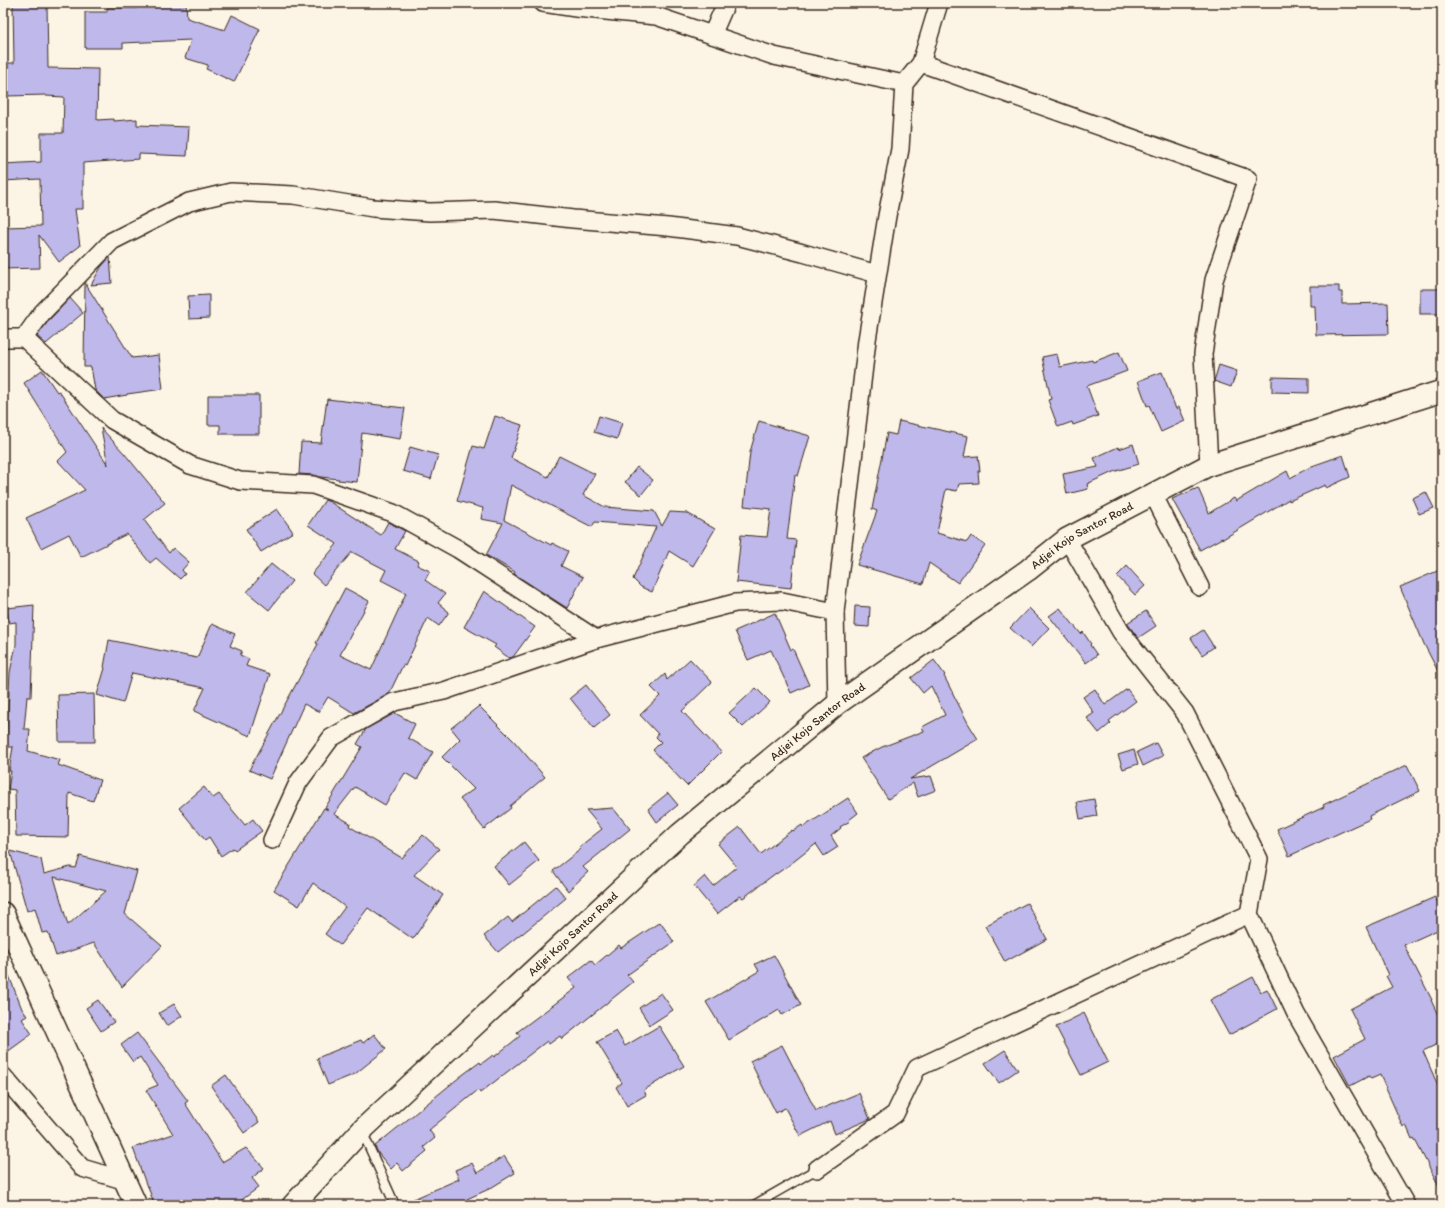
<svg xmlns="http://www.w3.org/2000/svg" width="1445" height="1208" font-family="Itim,sans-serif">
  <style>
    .building { fill: #bfb8ea; stroke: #3b2a1e; fill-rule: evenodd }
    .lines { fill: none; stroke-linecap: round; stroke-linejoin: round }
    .service-casing { stroke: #3b2a1e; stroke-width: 11 }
    .minor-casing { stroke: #3b2a1e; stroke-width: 20 }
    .tertiary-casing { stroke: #3b2a1e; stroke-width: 24 }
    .service { stroke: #fcf5e5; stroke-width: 8 }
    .minor { stroke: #fcf5e5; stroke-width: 17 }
    .tertiary { stroke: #fcf5e5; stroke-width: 21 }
    .labels { text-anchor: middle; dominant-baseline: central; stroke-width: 3; stroke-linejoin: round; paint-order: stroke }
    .street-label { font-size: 12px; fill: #3b2a1e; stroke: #fcf5e5 }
  </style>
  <rect width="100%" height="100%" fill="#fcf5e5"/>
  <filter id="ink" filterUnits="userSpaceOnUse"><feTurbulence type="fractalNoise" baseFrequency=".025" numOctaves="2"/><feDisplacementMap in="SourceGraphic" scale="8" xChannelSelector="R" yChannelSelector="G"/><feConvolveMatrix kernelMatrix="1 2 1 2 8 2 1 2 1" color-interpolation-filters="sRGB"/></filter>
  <g filter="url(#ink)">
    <!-- building -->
    <g class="building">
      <path d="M 13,3 L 47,3 L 48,68 L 98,69 L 97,120 L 114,119 L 114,121 L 137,119 L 137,125 L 189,127 L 187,156 L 139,154 L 139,159 L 83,163 L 83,209 L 75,209 L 80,246 L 59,262 L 39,235 L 40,268 L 3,269 L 3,227 L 41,226 L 40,179 L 3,181 L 3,164 L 41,162 L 41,133 L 63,133 L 64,97 L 46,96 L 46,95 L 7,96 L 7,63 L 14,63 Z"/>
      <path d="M 186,3 L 187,18 L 225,30 L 232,15 L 260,29 L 234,82 L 206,69 L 208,65 L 185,58 L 191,40 L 123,43 L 123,48 L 85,48 L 85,12 L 107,12 L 107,8 L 137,8 L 137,4 Z"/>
      <path d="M 110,257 L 112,283 L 91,285 L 101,267 Z"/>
      <path d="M 85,283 L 132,358 L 159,355 L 163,389 L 127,394 L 127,395 L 104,399 L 95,390 L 91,367 L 84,367 Z"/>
      <path d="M 1310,286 L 1339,286 L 1339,292 L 1342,292 L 1342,304 L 1388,303 L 1389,334 L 1316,335 L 1315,306 L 1310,306 Z"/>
      <rect x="1420" y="289" width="22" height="25"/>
      <path d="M 209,295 L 209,318 L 189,319 L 188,296 Z"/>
      <path d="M 70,298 L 83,313 L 46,344 L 37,336 L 50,319 Z"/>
      <path d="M 1119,352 L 1127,371 L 1087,386 L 1098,416 L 1073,425 L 1072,422 L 1058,427 L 1048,400 L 1051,399 L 1042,357 L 1057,354 L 1060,367 L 1092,360 L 1093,362 Z"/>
      <path d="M 1219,365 L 1237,371 L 1231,387 L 1214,381 Z"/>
      <path d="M 42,370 L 57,392 L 59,391 L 108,465 L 101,428 L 124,453 L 165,503 L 144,520 L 169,553 L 173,548 L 189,562 L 182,570 L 185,574 L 180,579 L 156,558 L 150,563 L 127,534 L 81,557 L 69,534 L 41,548 L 26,518 L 85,490 L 58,461 L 67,452 L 24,383 Z"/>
      <path d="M 1162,372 L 1176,409 L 1179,407 L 1185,421 L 1161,432 L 1149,405 L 1147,406 L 1138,381 Z"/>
      <path d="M 1272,377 L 1309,378 L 1309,393 L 1272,392 Z"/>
      <path d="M 208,395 L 259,395 L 259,434 L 220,434 L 220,425 L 208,425 Z"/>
      <path d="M 327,399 L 405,408 L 400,439 L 362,433 L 357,482 L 338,480 L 339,479 L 321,477 L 314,475 L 299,474 L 301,442 L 321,443 Z"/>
      <path d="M 495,416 L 522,425 L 511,458 L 548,477 L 559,456 L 595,474 L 583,495 L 605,507 L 654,511 L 662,526 L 670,512 L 687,513 L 715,529 L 693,566 L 669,551 L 652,592 L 641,587 L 633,579 L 656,527 L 595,522 L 592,527 L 511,485 L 504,520 L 551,545 L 552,543 L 568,551 L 561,566 L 583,577 L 567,608 L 514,574 L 515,572 L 486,555 L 503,523 L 481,519 L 483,508 L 457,501 L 473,446 L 484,449 Z"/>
      <path d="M 599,416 L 622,423 L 617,439 L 594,432 Z"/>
      <path d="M 759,421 L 810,436 L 798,476 L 795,475 L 787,539 L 796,540 L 791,588 L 736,582 L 741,535 L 767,537 L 771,509 L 744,506 L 750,452 Z"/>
      <path d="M 899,421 L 968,436 L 964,457 L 978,456 L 980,471 L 978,471 L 979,483 L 959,484 L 957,491 L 946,489 L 937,533 L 967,542 L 971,536 L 985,545 L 958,583 L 929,563 L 923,584 L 857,565 L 877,511 L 872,509 L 887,433 L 896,435 Z"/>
      <path d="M 1133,444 L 1139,464 L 1113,472 L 1087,484 L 1088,489 L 1067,494 L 1063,474 L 1098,467 L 1094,458 L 1118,447 L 1119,449 Z"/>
      <path d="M 410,447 L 438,455 L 431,479 L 403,471 Z"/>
      <path d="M 1343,455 L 1350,477 L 1326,488 L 1325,485 L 1289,501 L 1289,499 L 1223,539 L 1222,538 L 1200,550 L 1172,499 L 1198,488 L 1209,513 L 1234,498 L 1236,501 L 1287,471 L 1290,478 L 1312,466 Z"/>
      <path d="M 637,467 L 653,480 L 641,495 L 625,482 Z"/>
      <path d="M 1426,492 L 1434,508 L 1419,514 L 1412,498 Z"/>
      <path d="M 325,500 L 330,502 L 381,535 L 388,522 L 405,531 L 395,549 L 419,561 L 417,565 L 430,571 L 425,580 L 445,594 L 438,603 L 449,612 L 439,626 L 428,618 L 405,666 L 403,665 L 389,694 L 354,713 L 328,697 L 319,712 L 304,704 L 270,779 L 249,770 L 318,644 L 316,643 L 345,588 L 369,601 L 340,655 L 371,670 L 406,593 L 381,580 L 386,570 L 352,552 L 324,585 L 312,574 L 337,544 L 308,525 Z"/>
      <path d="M 277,509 L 293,532 L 261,552 L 246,529 Z"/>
      <path d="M 271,564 L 292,581 L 269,610 L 247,592 Z"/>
      <path d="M 1127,566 L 1145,586 L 1135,595 L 1117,576 Z"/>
      <path d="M 1442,569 L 1442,679 L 1424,644 L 1400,587 Z"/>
      <path d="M 484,591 L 535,627 L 513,657 L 509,658 L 494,647 L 496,645 L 464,627 Z"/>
      <path d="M 34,605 L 31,697 L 27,697 L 24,729 L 30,729 L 28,751 L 60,760 L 58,765 L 100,780 L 93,801 L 69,793 L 68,837 L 16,836 L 15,790 L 8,789 L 11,771 L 9,771 L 13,747 L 6,747 L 10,672 L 16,645 L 16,622 L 9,623 L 7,608 Z"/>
      <path d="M 855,606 L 870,607 L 869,627 L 854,626 Z"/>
      <path d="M 1029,608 L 1049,628 L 1031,647 L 1010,628 Z"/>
      <path d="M 1060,608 L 1081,634 L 1083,632 L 1091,644 L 1090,645 L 1097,655 L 1086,663 L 1049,616 Z"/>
      <path d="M 1146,611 L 1156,626 L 1138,638 L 1127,623 Z"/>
      <path d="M 775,613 L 791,650 L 793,649 L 809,685 L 791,693 L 771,650 L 748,660 L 735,631 Z"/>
      <path d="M 212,624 L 235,634 L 230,646 L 242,651 L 240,655 L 249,659 L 246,666 L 270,674 L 250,736 L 194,711 L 205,688 L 132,673 L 123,703 L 97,695 L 105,668 L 104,667 L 109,640 L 197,658 Z"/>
      <path d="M 1203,630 L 1214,647 L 1202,655 L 1191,638 Z"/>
      <path d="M 690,659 L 712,682 L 682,711 L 721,752 L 687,786 L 653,750 L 661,742 L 656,737 L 658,734 L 640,715 L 660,696 L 651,687 L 665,674 L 667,680 Z"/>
      <path d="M 934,660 L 945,675 L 944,676 L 968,723 L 978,739 L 910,779 L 931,776 L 936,790 L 918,797 L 913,783 L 888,799 L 861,758 L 882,747 L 924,731 L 922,727 L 945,715 L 931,686 L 923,693 L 911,678 Z"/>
      <path d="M 586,685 L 610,715 L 594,728 L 570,698 Z"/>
      <path d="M 756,688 L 770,702 L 743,727 L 729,713 Z"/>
      <path d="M 1095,689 L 1105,705 L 1127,689 L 1136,701 L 1109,721 L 1111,723 L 1099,733 L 1087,718 L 1094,713 L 1083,697 Z"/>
      <path d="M 94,694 L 95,742 L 59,742 L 58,695 Z"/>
      <path d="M 479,706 L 514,741 L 545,777 L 510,806 L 511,808 L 484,829 L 460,799 L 474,789 L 442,757 L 460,739 L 451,728 Z"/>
      <path d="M 395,713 L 415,724 L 408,738 L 433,752 L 417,780 L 405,773 L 385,805 L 355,787 L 334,814 L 350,823 L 349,826 L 402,858 L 423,835 L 439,849 L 414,875 L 443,895 L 413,939 L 368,908 L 340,945 L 325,934 L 345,907 L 313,883 L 299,906 L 274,890 L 324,808 L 328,810 L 325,808 L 362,747 L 357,744 L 366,729 Z"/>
      <path d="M 1156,743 L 1163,756 L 1143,766 L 1137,752 Z"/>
      <path d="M 1134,750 L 1138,764 L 1123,769 L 1118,755 Z"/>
      <path d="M 1407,765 L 1420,791 L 1369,816 L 1370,819 L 1289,856 L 1277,829 L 1324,807 L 1323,805 Z"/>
      <path d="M 204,787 L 213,798 L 219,794 L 245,825 L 253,819 L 262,831 L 235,850 L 233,848 L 221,856 L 209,837 L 205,840 L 179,808 Z"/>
      <path d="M 668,793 L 678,805 L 657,822 L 648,809 Z"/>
      <path d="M 848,798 L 858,813 L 849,820 L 850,821 L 840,827 L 841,828 L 831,836 L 838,847 L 824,856 L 816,844 L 788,866 L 776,874 L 776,873 L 743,898 L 740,896 L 717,914 L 694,886 L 705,876 L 713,886 L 737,867 L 718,844 L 740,827 L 761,854 L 792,830 L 793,831 L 802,825 L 803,827 L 819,817 Z"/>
      <path d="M 1094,799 L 1097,816 L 1080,819 L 1077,802 Z"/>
      <path d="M 613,808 L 630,829 L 583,867 L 588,872 L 568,891 L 553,871 L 581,849 L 579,847 L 602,829 L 586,810 Z"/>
      <path d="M 524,842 L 539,861 L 509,885 L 494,866 Z"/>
      <path d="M 10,851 L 41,859 L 44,874 L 70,867 L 76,868 L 80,856 L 137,871 L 125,914 L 162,946 L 122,987 L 94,943 L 56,956 L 48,932 L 42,933 L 35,908 L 27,911 ZM 54,877 L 106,891 L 68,925 Z"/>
      <path d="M 556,886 L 566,898 L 522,934 L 522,933 L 498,952 L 484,936 L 508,917 L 512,922 Z"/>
      <path d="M 1435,897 L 1442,911 L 1442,928 L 1404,945 L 1432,1000 L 1431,1000 L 1442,1024 L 1442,1042 L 1423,1051 L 1442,1095 L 1442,1192 L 1414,1138 L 1412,1139 L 1406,1125 L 1403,1127 L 1380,1075 L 1371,1079 L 1369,1076 L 1350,1086 L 1334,1056 L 1365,1039 L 1350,1009 L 1392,987 L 1386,976 L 1388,975 L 1366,927 Z"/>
      <path d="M 1027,903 L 1047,939 L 1005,962 L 985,926 Z"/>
      <path d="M 660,922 L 674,942 L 627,975 L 633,982 L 562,1039 L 560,1036 L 549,1044 L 547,1041 L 480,1093 L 478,1090 L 429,1130 L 435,1138 L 424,1147 L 427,1151 L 403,1171 L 397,1163 L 391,1169 L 378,1153 L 375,1146 L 461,1076 L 480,1062 L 481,1064 L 493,1055 L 494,1057 L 520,1036 L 517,1032 L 576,988 L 568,978 L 591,960 L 595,965 L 619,945 L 621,948 Z"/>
      <path d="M 774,955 L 801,1005 L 782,1015 L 779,1010 L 729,1040 L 706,1002 L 759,971 L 755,964 Z"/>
      <path d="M 3,963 L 4,963 L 22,1009 L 27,1016 L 22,1019 L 32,1034 L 3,1055 Z"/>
      <path d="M 1253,977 L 1261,992 L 1267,989 L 1277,1009 L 1229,1035 L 1210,1000 Z"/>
      <path d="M 661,993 L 673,1010 L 650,1025 L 639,1008 Z"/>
      <path d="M 98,1000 L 114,1022 L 101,1031 L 86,1008 Z"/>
      <path d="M 174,1004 L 182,1016 L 167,1026 L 159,1013 Z"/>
      <path d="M 1084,1013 L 1108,1062 L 1081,1075 L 1056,1027 Z"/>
      <path d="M 659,1026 L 684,1066 L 644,1090 L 646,1095 L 627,1106 L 616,1087 L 622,1083 L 597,1042 L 616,1031 L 625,1046 Z"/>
      <path d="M 137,1033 L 188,1101 L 185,1103 L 222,1162 L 246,1148 L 264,1168 L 252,1178 L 259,1187 L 235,1205 L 154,1205 L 148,1186 L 147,1187 L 133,1148 L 173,1134 L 146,1090 L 158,1085 L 140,1057 L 133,1062 L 121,1045 Z"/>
      <path d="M 374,1034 L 386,1049 L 355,1074 L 328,1085 L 317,1058 L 361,1040 L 363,1043 Z"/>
      <path d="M 782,1045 L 816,1111 L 859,1093 L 870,1119 L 835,1134 L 830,1121 L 800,1136 L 785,1108 L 776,1113 L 750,1061 Z"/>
      <path d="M 1005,1050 L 1018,1070 L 999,1083 L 985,1063 Z"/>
      <path d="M 226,1075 L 259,1122 L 244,1133 L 211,1086 Z"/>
      <path d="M 504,1156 L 515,1173 L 489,1189 L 467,1199 L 470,1205 L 400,1205 L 459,1179 L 455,1170 L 472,1163 L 477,1173 Z"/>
    </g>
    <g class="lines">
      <defs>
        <g id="service">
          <path d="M 362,1131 L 395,1205"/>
          <path d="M 754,1205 L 817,1169"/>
        </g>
        <g id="minor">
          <path d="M 543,3 L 576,8 L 656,16 L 774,56 L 904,84"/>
          <path d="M 712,35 L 726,3"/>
          <path d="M 921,63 L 1248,179 L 1214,280 L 1203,354 L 1209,465"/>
          <path d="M 3,338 L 24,338 L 42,313 L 112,241 L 189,202 L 231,192 L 293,195 L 373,208 L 430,212 L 494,210 L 573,219 L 668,227 L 737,236 L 803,253 L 877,274"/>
          <path d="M 24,338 L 112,420 L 190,465 L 240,481 L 313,485 L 393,513 L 458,549 L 596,639"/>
          <path d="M 1153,494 L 1200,587"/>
          <path d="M 1067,539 L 1121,632 L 1185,713 L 1259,859 L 1249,914 L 1296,1014 L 1406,1205"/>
          <path d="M 837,704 L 835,612 L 867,340 L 887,216 L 900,149 L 904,84 L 921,63 L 939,3"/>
          <path d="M 272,840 L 298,783 L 331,738 L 394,702 L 444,691 L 596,639 L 735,603 L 782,601 L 835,612"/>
          <path d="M 3,1076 L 82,1168 L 123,1180"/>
          <path d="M 817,1169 L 895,1114 L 917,1068 L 1249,914"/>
        </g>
        <g id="tertiary">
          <path d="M 3,913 L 136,1205"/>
          <path id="s1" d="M 293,1205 L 362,1130 L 680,834 L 837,704 L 1028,570 L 1067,539 L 1209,465 L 1442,391"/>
        </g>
      </defs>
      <!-- service casing -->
      <use href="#service" class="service-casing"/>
      <!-- minor casing -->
      <use href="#minor" class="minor-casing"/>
      <!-- tertiary casing -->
      <use href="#tertiary" class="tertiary-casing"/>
      <!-- service -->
      <use href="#service" class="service"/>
      <!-- minor -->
      <use href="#minor" class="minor"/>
      <!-- tertiary -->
      <use href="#tertiary" class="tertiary"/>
    </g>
  </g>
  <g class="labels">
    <!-- street labels -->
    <g class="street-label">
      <text stroke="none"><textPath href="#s1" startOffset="1038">Adjei Kojo Santor Road</textPath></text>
      <text stroke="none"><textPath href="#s1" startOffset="714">Adjei Kojo Santor Road</textPath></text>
      <text stroke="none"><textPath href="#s1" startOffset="390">Adjei Kojo Santor Road</textPath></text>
    </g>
  </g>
  <!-- margin -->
  <rect width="1445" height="1208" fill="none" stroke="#fcf5e5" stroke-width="16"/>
  <rect x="8" y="8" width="1429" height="1192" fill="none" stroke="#3b2a1e" stroke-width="1.5" filter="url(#ink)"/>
</svg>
